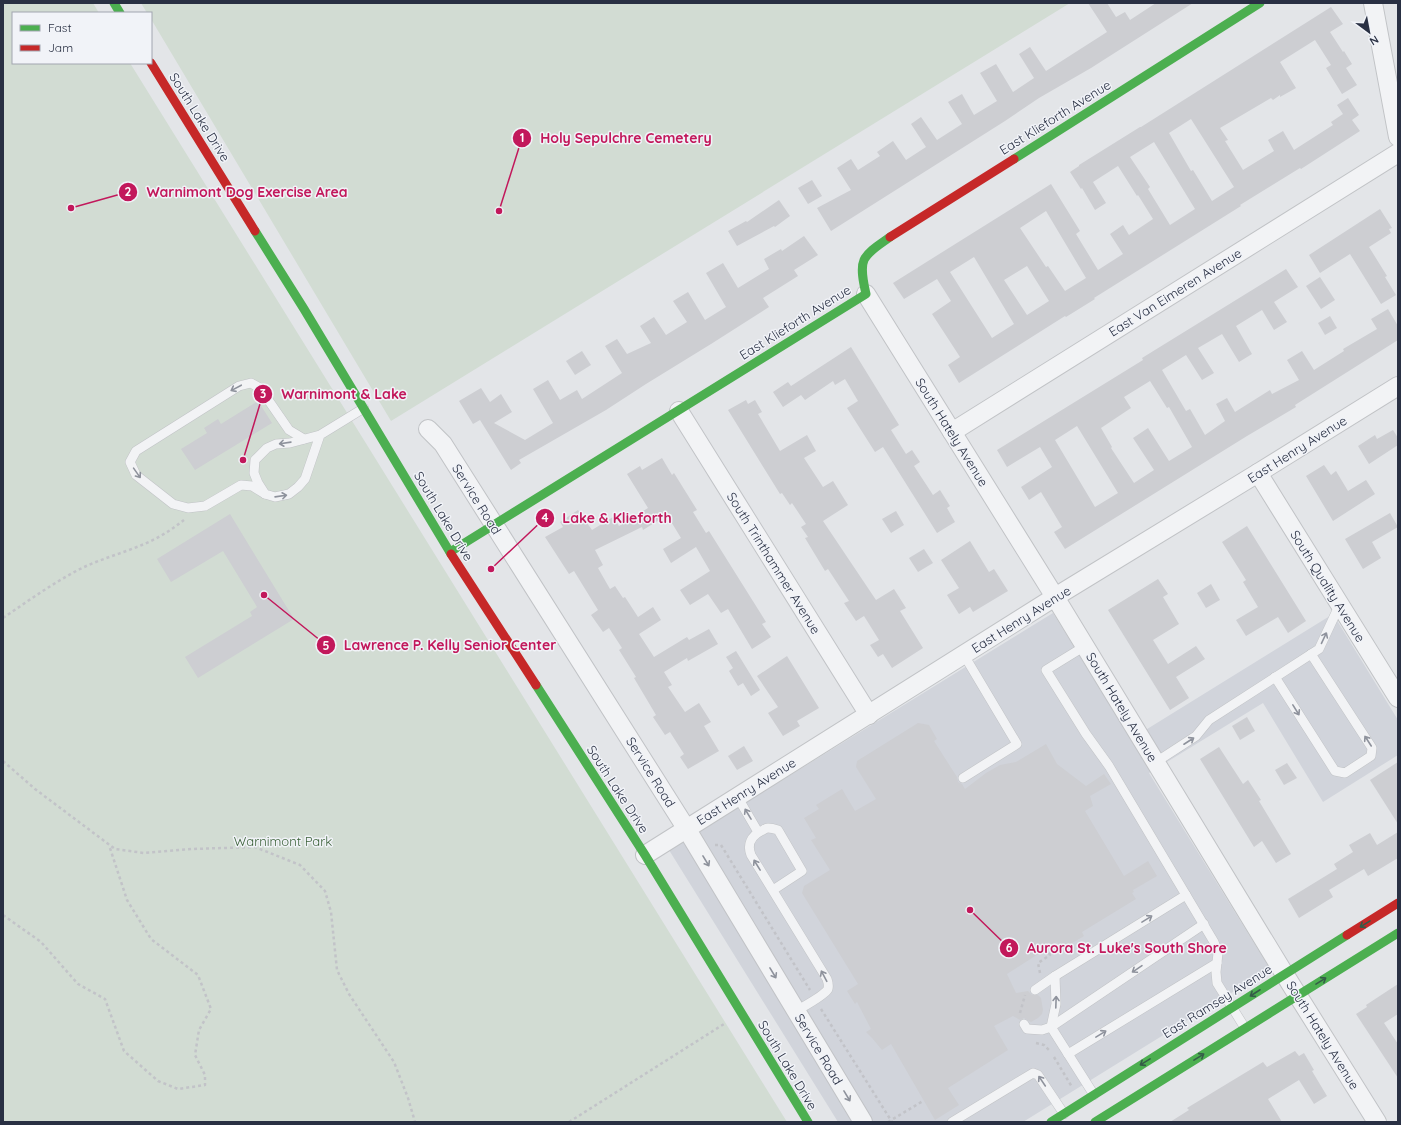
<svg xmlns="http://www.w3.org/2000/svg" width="1401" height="1125" font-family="Quicksand,sans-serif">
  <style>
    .built { fill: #d1d4db }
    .green { fill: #d2dcd3 }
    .building { fill: #cdced2; fill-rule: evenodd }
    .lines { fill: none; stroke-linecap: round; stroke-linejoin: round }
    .lane-casing { stroke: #c1c3c6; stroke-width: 10 }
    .street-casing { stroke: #c1c3c6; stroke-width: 20 }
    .path { stroke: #c2c3c8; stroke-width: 2.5; stroke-dasharray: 3 3; stroke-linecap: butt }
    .lane { stroke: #f2f3f5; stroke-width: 9 }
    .street { stroke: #f2f3f5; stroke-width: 18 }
    .fast { stroke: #4caf50; stroke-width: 9 }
    .jam { stroke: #c62828; stroke-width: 9 }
    .oneway { stroke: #8e929c }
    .oneway2 { stroke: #355c48 }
    .labels { text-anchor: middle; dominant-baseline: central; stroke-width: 3; stroke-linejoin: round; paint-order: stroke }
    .street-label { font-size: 13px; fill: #293043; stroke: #f1f3f8 }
    .park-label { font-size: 13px; fill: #395f36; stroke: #f1f3f8 }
    .leader { fill: none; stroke: #c2185b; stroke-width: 1.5 }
    .callout-dot { fill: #c2185b; stroke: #f1f3f8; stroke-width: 1.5 }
    .mark-label { font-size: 12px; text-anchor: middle; font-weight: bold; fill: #fff }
    .callout-label { font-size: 14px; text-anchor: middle; font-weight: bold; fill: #c2185b; stroke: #f1f3f8; stroke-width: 3; stroke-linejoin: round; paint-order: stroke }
  </style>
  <rect width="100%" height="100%" fill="#e3e5e8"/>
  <!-- built -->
  <path class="built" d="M 1053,613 L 1131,739 L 1333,614 L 1398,720 L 1398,755 L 1323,802 L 1263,703 L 1149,773 L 1270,969 L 1023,1122 L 838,1122 L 669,850 Z"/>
  <!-- green -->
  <g class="green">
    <path d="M 3,3 L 93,3 L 99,13 L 13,13 L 13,63 L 130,63 L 787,1122 L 3,1122 Z"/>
    <path d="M 141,3 L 1070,3 L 391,421 L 151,19 L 151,13 L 147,13 Z"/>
  </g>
  <!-- building -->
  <g class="building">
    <path d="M 1088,3 L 1107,3 L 1116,17 L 1125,12 L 1130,20 L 1156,3 L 1193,3 L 1091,68 L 1039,98 L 1005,121 L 831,231 L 817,208 L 851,190 L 837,168 L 851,159 L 858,170 L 880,156 L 877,152 L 893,141 L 906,160 L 926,147 L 911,124 L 921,117 L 937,140 L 962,124 L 948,102 L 962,94 L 974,115 L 997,101 L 980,73 L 996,64 L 1013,92 L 1034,78 L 1019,54 L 1030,47 L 1046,71 L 1107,32 Z"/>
    <path d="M 1331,7 L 1343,24 L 1330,32 L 1343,52 L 1344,51 L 1352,64 L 1346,68 L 1357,85 L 1342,94 L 1326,68 L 1331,65 L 1315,40 L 1280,62 L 1296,88 L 1280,97 L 1280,95 L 1273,100 L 1271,98 L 1220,128 L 1228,140 L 1225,141 L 1243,170 L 1274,151 L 1268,140 L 1283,131 L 1294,150 L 1333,125 L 1331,122 L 1343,114 L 1337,105 L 1348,98 L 1359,115 L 1352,120 L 1360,131 L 1301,169 L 1300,168 L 1240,205 L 1241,206 L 1094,298 L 1095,299 L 1066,317 L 1065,316 L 959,383 L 948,365 L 960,357 L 932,314 L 951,301 L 937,279 L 904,299 L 893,283 L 1051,184 L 1080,231 L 1076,234 L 1098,270 L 1123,254 L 1110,234 L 1123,225 L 1129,235 L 1153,219 L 1138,195 L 1137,196 L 1118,166 L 1093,182 L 1106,203 L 1095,210 L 1082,188 L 1081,189 L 1070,172 L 1079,166 L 1079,165 L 1140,127 L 1141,127 ZM 1191,119 L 1234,187 L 1212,201 L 1193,170 L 1191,171 L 1169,133 ZM 1154,142 L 1195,209 L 1170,225 L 1148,189 L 1150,187 L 1130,157 ZM 1046,211 L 1086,278 L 1065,291 L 1048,266 L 1046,267 L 1020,228 ZM 974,257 L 1014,324 L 992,338 L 950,272 ZM 1027,266 L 1049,301 L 1027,315 L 1004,280 Z"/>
    <path d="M 812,180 L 822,196 L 808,204 L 798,188 Z"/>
    <path d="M 779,200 L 790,216 L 775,227 L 774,226 L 737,246 L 728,231 L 746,221 L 747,222 Z"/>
    <path d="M 1380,209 L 1392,228 L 1389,229 L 1391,233 L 1369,247 L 1387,276 L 1385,277 L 1396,295 L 1381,304 L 1350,254 L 1320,273 L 1309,255 Z"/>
    <path d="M 804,236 L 818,255 L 794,270 L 798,276 L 763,298 L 769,307 L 711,344 L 646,384 L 606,410 L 519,460 L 521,463 L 511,470 L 480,420 L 473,424 L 459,401 L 481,388 L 490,402 L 501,394 L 512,412 L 494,423 L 525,440 L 553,423 L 533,389 L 548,380 L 560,400 L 577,390 L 582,399 L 622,373 L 605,346 L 617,339 L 627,354 L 651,343 L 640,326 L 654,317 L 666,335 L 687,322 L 673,301 L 688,292 L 705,320 L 726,307 L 706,273 L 723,263 L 738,288 L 769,269 L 764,259 L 781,249 L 782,251 Z"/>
    <path d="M 1286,269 L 1298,287 L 1274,302 L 1287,322 L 1274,330 L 1262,310 L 1236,326 L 1252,354 L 1239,362 L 1222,334 L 1198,348 L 1214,373 L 1202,380 L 1186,355 L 1162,370 L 1186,411 L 1190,409 L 1205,435 L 1225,421 L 1216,404 L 1227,398 L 1235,412 L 1270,390 L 1272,394 L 1299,380 L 1287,360 L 1302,351 L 1314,370 L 1344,351 L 1343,349 L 1377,329 L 1371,319 L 1388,309 L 1398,326 L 1398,340 L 1295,405 L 1296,407 L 1247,436 L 1065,549 L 1054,532 L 1062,527 L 1041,492 L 1029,500 L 1021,487 L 1052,467 L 1040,447 L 1007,467 L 997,450 L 1143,360 L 1142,358 ZM 1150,381 L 1167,408 L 1169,407 L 1192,447 L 1169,461 L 1148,428 L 1133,438 L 1154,470 L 1134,483 L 1111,448 L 1112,447 L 1101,428 L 1131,408 L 1124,397 ZM 1077,426 L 1118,493 L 1095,507 L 1055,440 Z"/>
    <path d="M 1320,277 L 1335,300 L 1321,309 L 1306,286 Z"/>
    <path d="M 1330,316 L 1337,328 L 1325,335 L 1318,323 Z"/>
    <path d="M 851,347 L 899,425 L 891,430 L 906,454 L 912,450 L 920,462 L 914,466 L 933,495 L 940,490 L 950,506 L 947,508 L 955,522 L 937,533 L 883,447 L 875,452 L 847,408 L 858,401 L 845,379 L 835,385 L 833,381 L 805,400 L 801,395 L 783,407 L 773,392 L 788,382 L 791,386 Z"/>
    <path d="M 582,351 L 591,365 L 575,375 L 566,361 Z"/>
    <path d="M 746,400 L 748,404 L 755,400 L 762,412 L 758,414 L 780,451 L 807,435 L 816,451 L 804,458 L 823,487 L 833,481 L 848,505 L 823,521 L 876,600 L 894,589 L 906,608 L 900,611 L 923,648 L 892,668 L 883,654 L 878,657 L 870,645 L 879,640 L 864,616 L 856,621 L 844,603 L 849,601 L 828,569 L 825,571 L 805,538 L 808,537 L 801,527 L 806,524 L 792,503 L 790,505 L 782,493 L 780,494 L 728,410 Z"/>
    <path d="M 258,401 L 272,423 L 195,470 L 181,449 L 207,433 L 204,428 L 218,419 L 221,424 Z"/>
    <path d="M 1393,430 L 1398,438 L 1398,445 L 1369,464 L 1358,446 L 1375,435 L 1377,439 Z"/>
    <path d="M 662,458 L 672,475 L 674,473 L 697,510 L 693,512 L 706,533 L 709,531 L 766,622 L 762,624 L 771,637 L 752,649 L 728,609 L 721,613 L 708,594 L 690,605 L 680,590 L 710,571 L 696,547 L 671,563 L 663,549 L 681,538 L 667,515 L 643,530 L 642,527 L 595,550 L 603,565 L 598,568 L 610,589 L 615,586 L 623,598 L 625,597 L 638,617 L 653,607 L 661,620 L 639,634 L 654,657 L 687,637 L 689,640 L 709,629 L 718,644 L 688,661 L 687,658 L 664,672 L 672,685 L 668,687 L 685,712 L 699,703 L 711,722 L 704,726 L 719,751 L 688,769 L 680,757 L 684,754 L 670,732 L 665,735 L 653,717 L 656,715 L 634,678 L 636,677 L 619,650 L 622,648 L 609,628 L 603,632 L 591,615 L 598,610 L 574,571 L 569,574 L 545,537 L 563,527 L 560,522 L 578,510 L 592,530 L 613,517 L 619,526 L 648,508 L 627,474 L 640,466 L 642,470 Z"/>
    <path d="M 1324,465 L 1331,475 L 1336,471 L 1348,491 L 1366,480 L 1375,494 L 1333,521 L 1306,476 Z"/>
    <path d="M 896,511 L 904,525 L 891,533 L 882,519 Z"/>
    <path d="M 1390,513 L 1398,527 L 1372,542 L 1381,558 L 1363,569 L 1345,539 Z"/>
    <path d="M 230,514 L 294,619 L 198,678 L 185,657 L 252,616 L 250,612 L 257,607 L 223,551 L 171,582 L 157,559 Z"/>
    <path d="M 1247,526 L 1306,621 L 1288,633 L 1278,617 L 1246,636 L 1236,620 L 1258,607 L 1243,582 L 1246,580 L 1222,542 Z"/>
    <path d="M 970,541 L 989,572 L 994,569 L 1008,591 L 973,612 L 970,607 L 959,614 L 947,595 L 959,588 L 941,560 Z"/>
    <path d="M 924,549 L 933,563 L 918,572 L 909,558 Z"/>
    <path d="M 1158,579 L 1168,594 L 1163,597 L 1179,624 L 1153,640 L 1168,664 L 1196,646 L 1205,659 L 1176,677 L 1189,698 L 1170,710 L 1108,610 Z"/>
    <path d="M 1211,584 L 1220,600 L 1206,608 L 1197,593 Z"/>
    <path d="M 736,651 L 760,690 L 751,696 L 743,683 L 738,686 L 729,671 L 733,668 L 726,657 Z"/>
    <path d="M 787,656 L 819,708 L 797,721 L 800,726 L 783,736 L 768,713 L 778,707 L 757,676 Z"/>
    <path d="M 1247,717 L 1255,731 L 1240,740 L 1232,726 Z"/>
    <path d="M 918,723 L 929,725 L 937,739 L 934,741 L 957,777 L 958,782 L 962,784 L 965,789 L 986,773 L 1000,765 L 1016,762 L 1046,744 L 1057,764 L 1086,786 L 1104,774 L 1111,784 L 1090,796 L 1093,806 L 1085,811 L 1124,876 L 1148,861 L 1157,876 L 1133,890 L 1134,892 L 1132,893 L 1136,899 L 1082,932 L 1084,936 L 1062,949 L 1057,942 L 1007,974 L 1016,993 L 1028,991 L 1032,995 L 1038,995 L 1041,998 L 1043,1010 L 1042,1014 L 1038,1018 L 1031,1022 L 1024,1018 L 1020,1020 L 1013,1016 L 994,1026 L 1008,1050 L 948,1088 L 959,1105 L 935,1120 L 891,1044 L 882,1050 L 872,1038 L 866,1032 L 871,1029 L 857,1002 L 855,1004 L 847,991 L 858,984 L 802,893 L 804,886 L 830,870 L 811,840 L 816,838 L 804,818 L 819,809 L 816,805 L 842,789 L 855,811 L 876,799 L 856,767 L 857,761 Z"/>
    <path d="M 744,746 L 753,761 L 737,770 L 728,756 Z"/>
    <path d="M 1219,747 L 1243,784 L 1248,780 L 1261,800 L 1259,801 L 1291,854 L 1276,863 L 1262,841 L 1254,847 L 1200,759 Z"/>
    <path d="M 1398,762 L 1398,824 L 1370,780 Z"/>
    <path d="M 1287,763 L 1297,778 L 1284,785 L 1275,770 Z"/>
    <path d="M 1398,832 L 1398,858 L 1368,876 L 1364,869 L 1329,890 L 1333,897 L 1299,918 L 1288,899 L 1337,869 L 1334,864 L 1353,852 L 1349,845 L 1370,833 L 1377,845 Z"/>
    <path d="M 1398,984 L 1398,1014 L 1384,1023 L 1398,1044 L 1398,1078 L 1356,1014 L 1367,1007 L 1366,1005 Z"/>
    <path d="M 1295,1051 L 1299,1056 L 1304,1053 L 1314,1070 L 1312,1071 L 1327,1096 L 1314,1104 L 1299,1080 L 1268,1099 L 1282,1122 L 1170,1122 L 1189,1110 L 1187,1108 L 1263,1062 L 1267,1067 Z"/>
  </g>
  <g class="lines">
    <defs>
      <g id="lane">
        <path d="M 320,435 L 305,479 L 298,487 L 289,494 L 275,497 L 265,494 L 258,483 L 254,473 L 255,460 L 267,448 L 276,444 L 290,443 L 320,435 L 364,408"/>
        <path d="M 265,494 L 252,486 L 241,485 L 205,506 L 188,508 L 173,504 L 136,475 L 130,462 L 136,451 L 239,386 L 251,383 L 260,388 L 289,430 L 304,439"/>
        <path d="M 1085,646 L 1046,670 L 1086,734 L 1109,766 L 1214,942 L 1218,953 L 1216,972 L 1217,983 L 1245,1028"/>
        <path d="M 1275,677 L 1335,771 L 1345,773 L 1371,756 L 1372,748 L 1311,654"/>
        <path d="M 1156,762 L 1196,736 L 1209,720 L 1319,649 L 1340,604"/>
        <path d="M 963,778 L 1017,744 L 964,655"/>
        <path d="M 737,796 L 758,832"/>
        <path d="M 773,890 L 802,871 L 778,830 C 775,829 770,828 768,828 C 765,828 764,830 761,831 C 751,836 747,845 751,855 L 827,979 C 828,982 829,985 828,989 C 824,996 804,1006 796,1011"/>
        <path d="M 1055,976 L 1056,1004 L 1051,1027 L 1094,1095"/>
        <path d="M 1035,990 L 1055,976 L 1186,895"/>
        <path d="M 1024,1024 L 1027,1029 L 1042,1030 L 1051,1027 L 1204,924"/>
        <path d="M 1068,1054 L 1217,963"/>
        <path d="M 952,1122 L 1033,1073 L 1038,1075 L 1064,1114"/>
      </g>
      <g id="street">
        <path d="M 1373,3 L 1398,137"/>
        <path d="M 866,294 L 1055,597 L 1290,983 L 1377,1122"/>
        <path d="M 679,411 L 869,715"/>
        <path d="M 428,429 L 443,444 L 686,828 L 863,1122"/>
        <path d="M 952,432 L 1398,153"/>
        <path d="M 1258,473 L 1398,698"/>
        <path d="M 645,855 L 1055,597 L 1258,473 L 1398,386"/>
      </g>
    </defs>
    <!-- lane casing -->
    <use href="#lane" class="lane-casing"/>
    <!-- street casing -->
    <use href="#street" class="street-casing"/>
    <!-- path -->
    <g class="path">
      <path d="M 3,618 C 28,601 53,583 80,569 C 106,556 137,550 162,535 C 170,531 177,525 184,520"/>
      <path d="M 3,761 L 35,789 L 115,849 L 144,853 L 192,849 L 255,847 L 300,865 L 325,891 L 331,912 L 337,970 L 349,994 L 394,1062 L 408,1098 L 415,1122"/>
      <path d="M 715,845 L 721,845 L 810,990"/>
      <path d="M 3,915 L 41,942 L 78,984 L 105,999 L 124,1051 L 158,1081 L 178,1089 L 205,1085 L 205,1075 L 195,1055 L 199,1030 L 211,1009 L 198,975 L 151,939 L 127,900 L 109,845"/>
      <path d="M 1040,973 L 1038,963 L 1050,955 L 1046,948"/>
      <path d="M 821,1009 L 892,1122"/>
      <path d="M 1020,1013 L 1025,995"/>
      <path d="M 1036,1043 L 1044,1045 L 1049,1050"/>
      <path d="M 1054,1057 L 1072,1087"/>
      <path d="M 569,1122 L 724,1024"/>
      <path d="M 888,1122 L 923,1101"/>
    </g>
    <!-- lane -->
    <use href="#lane" class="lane"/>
    <!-- street -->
    <use href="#street" class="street"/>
    <!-- fast -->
    <g class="fast">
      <path d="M 114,3 L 120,13"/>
      <path d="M 1014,159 L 1260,3"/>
      <path d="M 255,231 L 304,309 L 451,554"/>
      <path d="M 450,552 L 866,294 C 864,285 860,269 864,260 C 868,251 882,243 890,237"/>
      <path d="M 536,685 L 645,855 L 808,1122"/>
      <path d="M 1051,1122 L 1347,935"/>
      <path d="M 1095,1122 L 1398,933"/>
    </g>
    <!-- jam -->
    <g class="jam">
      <path d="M 151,63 L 255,231"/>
      <path d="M 890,237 L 1014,159"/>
      <path d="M 451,554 L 536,685"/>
      <path d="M 1347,935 L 1398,903"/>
    </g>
  </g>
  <!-- one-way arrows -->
  <defs><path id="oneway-shaft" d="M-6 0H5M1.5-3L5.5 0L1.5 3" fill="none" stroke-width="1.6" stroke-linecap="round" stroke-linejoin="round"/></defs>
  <g class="oneway">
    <use href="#oneway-shaft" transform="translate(236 388) rotate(152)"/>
    <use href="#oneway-shaft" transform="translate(285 443) rotate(172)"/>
    <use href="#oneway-shaft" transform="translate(137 473) rotate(55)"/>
    <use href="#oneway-shaft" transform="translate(281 496) rotate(-8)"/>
    <use href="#oneway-shaft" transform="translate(1324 638) rotate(-65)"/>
    <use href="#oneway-shaft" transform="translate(1296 710) rotate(58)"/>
    <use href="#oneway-shaft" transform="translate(1189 741) rotate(-33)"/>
    <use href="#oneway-shaft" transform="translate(1368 741) rotate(-123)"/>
    <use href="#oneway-shaft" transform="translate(748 814) rotate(-121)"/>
    <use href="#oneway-shaft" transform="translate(706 861) rotate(59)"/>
    <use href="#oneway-shaft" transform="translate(757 865) rotate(-122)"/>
    <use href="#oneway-shaft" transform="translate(1147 919) rotate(-32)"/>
    <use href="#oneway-shaft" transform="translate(1137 969) rotate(146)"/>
    <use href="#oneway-shaft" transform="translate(773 973) rotate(59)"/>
    <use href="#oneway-shaft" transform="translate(824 976) rotate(-118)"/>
    <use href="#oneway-shaft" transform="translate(1056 1002) rotate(-88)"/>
    <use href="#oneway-shaft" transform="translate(1101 1034) rotate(-31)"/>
    <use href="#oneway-shaft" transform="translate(1042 1081) rotate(-124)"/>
    <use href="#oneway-shaft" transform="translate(847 1096) rotate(59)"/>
  </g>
  <g class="oneway2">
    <use href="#oneway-shaft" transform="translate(1365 924) rotate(148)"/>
    <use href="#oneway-shaft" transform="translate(1321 981) rotate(-32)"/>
    <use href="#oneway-shaft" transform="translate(1255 993) rotate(147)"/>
    <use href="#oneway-shaft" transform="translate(1199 1057) rotate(-32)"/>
    <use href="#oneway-shaft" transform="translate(1145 1062) rotate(148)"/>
  </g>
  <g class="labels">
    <!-- street labels -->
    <g class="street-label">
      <text transform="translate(200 117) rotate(58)">South Lake Drive</text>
      <text transform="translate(1055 117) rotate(-32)">East Klieforth Avenue</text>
      <text transform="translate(1175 292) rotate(-32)">East Van Eimeren Avenue</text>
      <text transform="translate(795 322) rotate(-32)">East Klieforth Avenue</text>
      <text transform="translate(952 432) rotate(58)">South Hately Avenue</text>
      <text transform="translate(1297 449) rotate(-32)">East Henry Avenue</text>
      <text transform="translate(477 499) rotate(58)">Service Road</text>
      <text transform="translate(444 516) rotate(59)">South Lake Drive</text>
      <text transform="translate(774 563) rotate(58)">South Trinthammer Avenue</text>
      <text transform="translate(1328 586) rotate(58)">South Quality Avenue</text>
      <text transform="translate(1021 619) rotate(-32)">East Henry Avenue</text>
      <text transform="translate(1122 707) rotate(59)">South Hately Avenue</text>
      <text transform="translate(651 772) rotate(58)">Service Road</text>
      <text transform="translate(618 789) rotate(57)">South Lake Drive</text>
      <text transform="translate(746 791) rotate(-32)">East Henry Avenue</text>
      <text transform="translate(1217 1001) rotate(-32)">East Ramsey Avenue</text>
      <text transform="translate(1323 1035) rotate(58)">South Hately Avenue</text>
      <text transform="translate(819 1049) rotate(59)">Service Road</text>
      <text transform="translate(788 1065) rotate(59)">South Lake Drive</text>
    </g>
    <!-- park labels -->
    <g class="park-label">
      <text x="283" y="841">Warnimont Park</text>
    </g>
  </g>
  <!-- callouts -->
  <path class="leader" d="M499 211L522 138M71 208L128 192M243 460L263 394M491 569L545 518M264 595L326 645M970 910L1009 948"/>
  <g class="callout-dot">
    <circle cx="499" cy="211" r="4"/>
    <circle cx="71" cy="208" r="4"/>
    <circle cx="243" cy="460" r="4"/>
    <circle cx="491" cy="569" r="4"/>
    <circle cx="264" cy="595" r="4"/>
    <circle cx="970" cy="910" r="4"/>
    <circle cx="522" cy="138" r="10"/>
    <circle cx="128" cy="192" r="10"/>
    <circle cx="263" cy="394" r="10"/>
    <circle cx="545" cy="518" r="10"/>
    <circle cx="326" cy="645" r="10"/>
    <circle cx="1009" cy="948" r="10"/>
  </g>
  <g class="mark-label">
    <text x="522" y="142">1</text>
    <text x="128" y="196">2</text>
    <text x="263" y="398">3</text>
    <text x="545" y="522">4</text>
    <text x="326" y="650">5</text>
    <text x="1009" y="952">6</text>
  </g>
  <g class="callout-label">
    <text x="626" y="143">Holy Sepulchre Cemetery</text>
    <text x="247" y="197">Warnimont Dog Exercise Area</text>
    <text x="344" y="399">Warnimont &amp; Lake</text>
    <text x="617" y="523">Lake &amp; Klieforth</text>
    <text x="450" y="650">Lawrence P. Kelly Senior Center</text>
    <text x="1127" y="953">Aurora St. Luke's South Shore</text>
  </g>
  <!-- border -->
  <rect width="1401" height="1125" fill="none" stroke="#293043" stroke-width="8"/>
  <!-- legend -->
  <rect x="12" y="12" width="140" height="52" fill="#f1f3f8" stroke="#a1a5b0"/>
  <rect x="20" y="25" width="20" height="6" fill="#4caf50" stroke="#a1a5b0"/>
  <text x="48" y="32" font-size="12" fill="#293043">Fast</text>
  <rect x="20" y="45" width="20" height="6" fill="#c62828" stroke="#a1a5b0"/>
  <text x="48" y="52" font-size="12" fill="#293043">Jam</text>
  <!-- north arrow -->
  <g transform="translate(1369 32) rotate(148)" stroke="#f1f3f8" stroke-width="3" paint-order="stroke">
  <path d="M0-3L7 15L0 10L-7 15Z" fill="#293043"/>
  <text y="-6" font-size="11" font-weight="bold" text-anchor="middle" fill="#293043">N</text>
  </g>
</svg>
